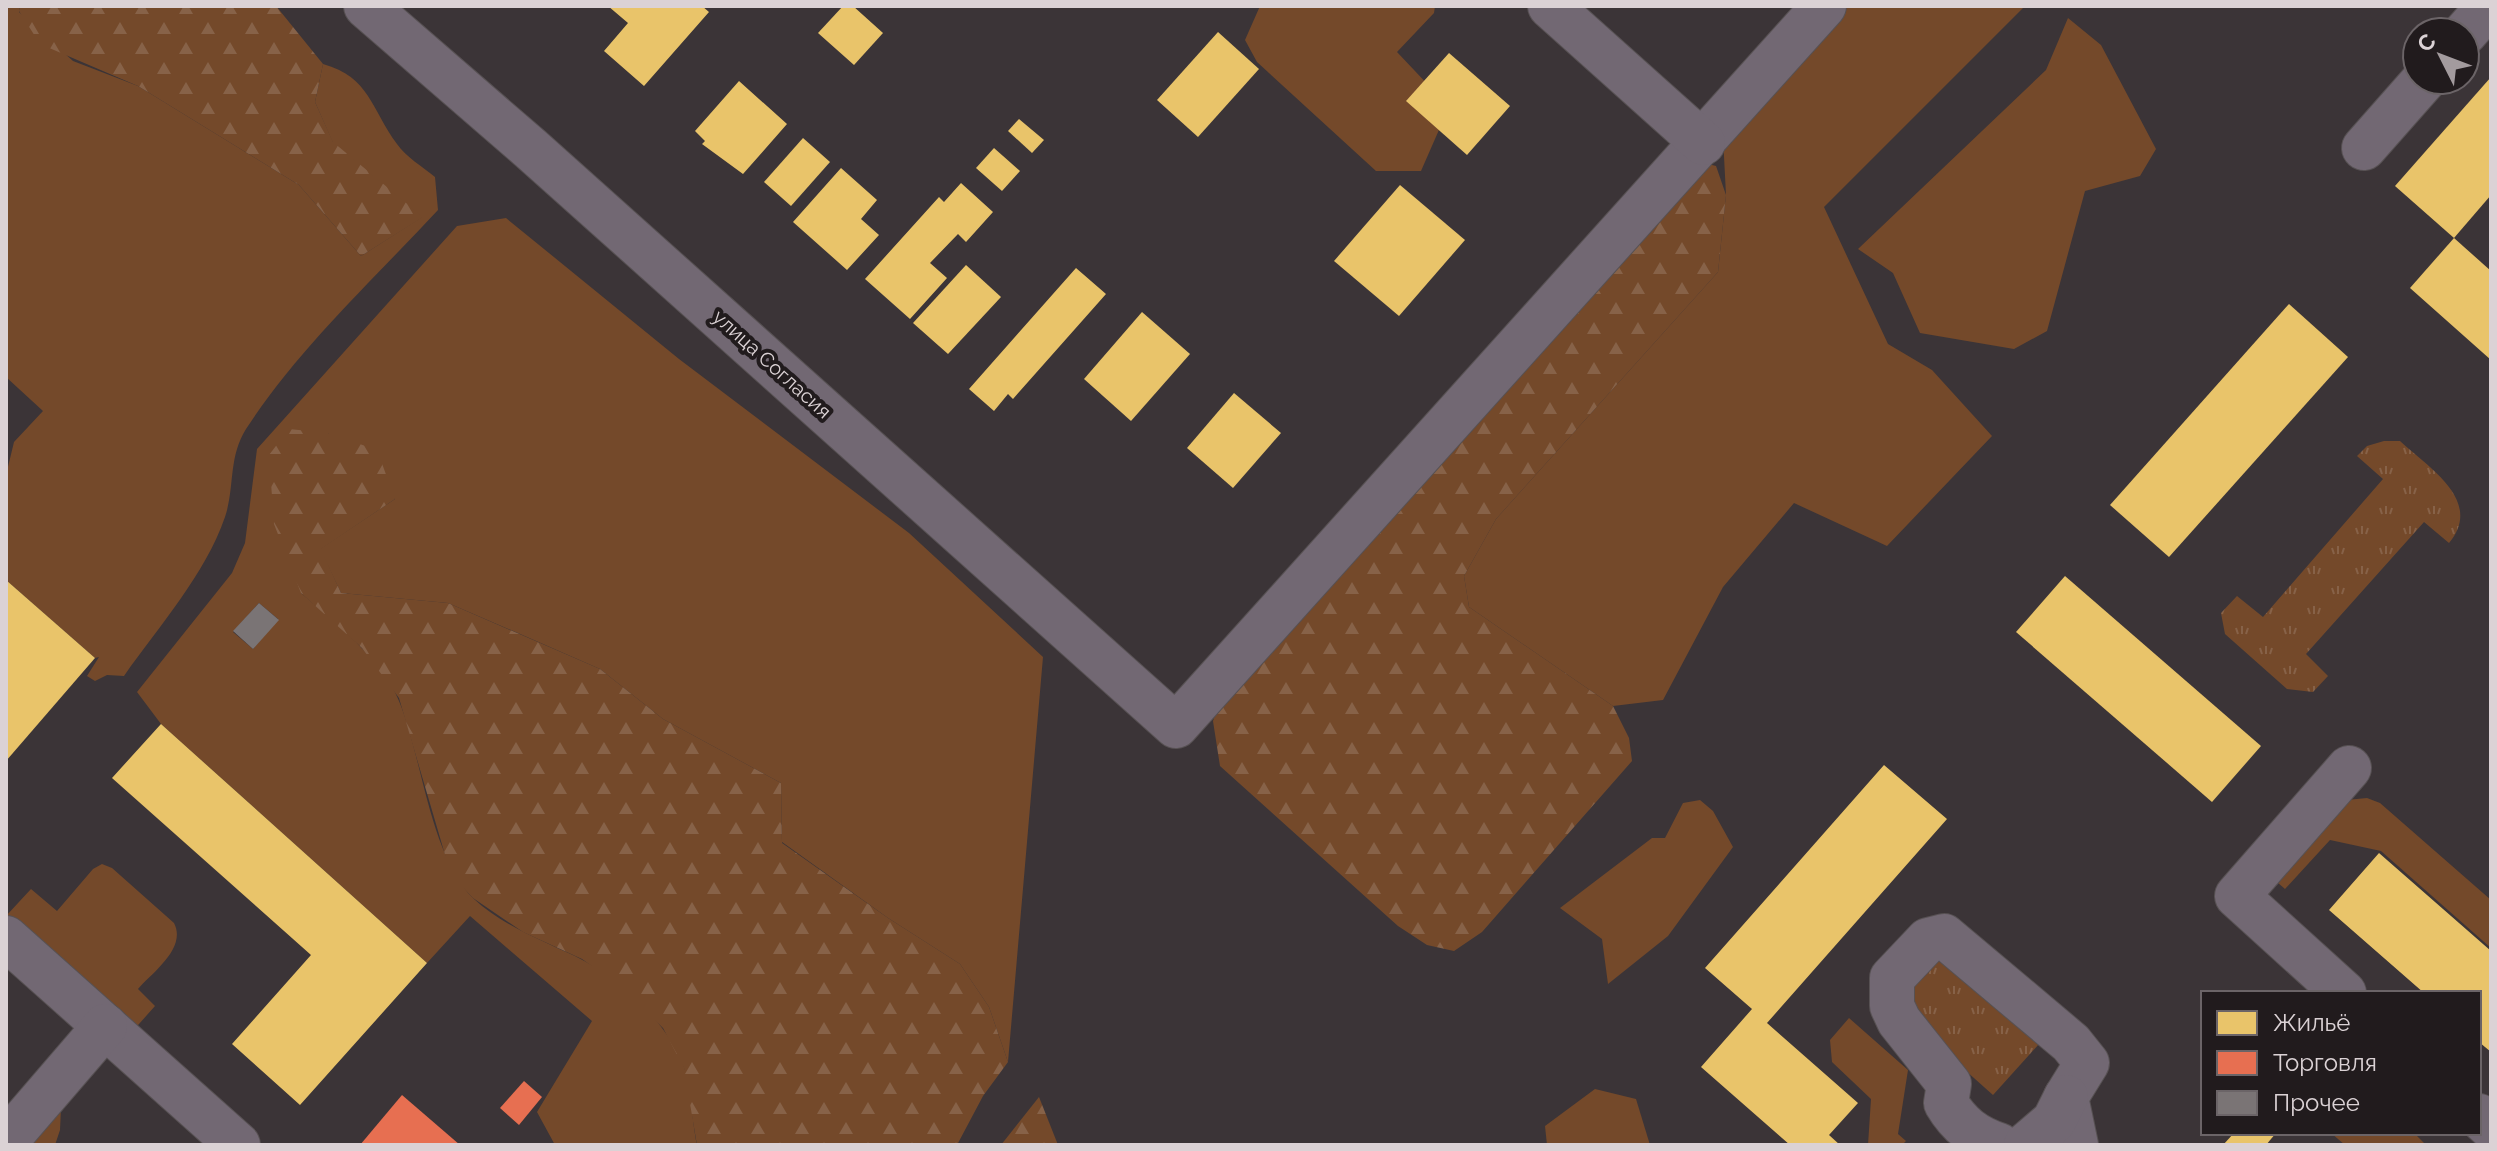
<svg xmlns="http://www.w3.org/2000/svg" width="2497" height="1151" font-family="Raleway,sans-serif">
  <style>
    .grass { fill: #74492a; fill-rule: evenodd }
    .forest { fill: url(#forest-firs) }
    .park { fill: url(#park-tufts) }
    .homes { fill: #e9c46a }
    .shops { fill: #e76f51 }
    .building { fill: #7a7475 }
    .lines { fill: none; stroke-linecap: round; stroke-linejoin: round }
    .minor-casing { stroke: #575153; stroke-width: 46 }
    .minor { stroke: #726873; stroke-width: 44 }
    .labels { text-anchor: middle; dominant-baseline: central; stroke-width: 8; stroke-linejoin: round; paint-order: stroke }
    .street-label { font-size: 20px; fill: #dbd2d5; stroke: #211b1d }
  </style>
  <defs>
    <pattern id="forest-firs" width="22" height="20" patternUnits="userSpaceOnUse" patternTransform="scale(2)"><rect width="22" height="20" fill="#74492a"/><path d="M5 1l3.5 6h-7zM16 11l3.5 6h-7z" fill="#876248"/></pattern>
    <pattern id="park-tufts" width="24" height="20" patternUnits="userSpaceOnUse" patternTransform="scale(2)"><rect width="24" height="20" fill="#74492a"/><path d="M3 7l-1-3M5 7V3M7 7l1-3M15 17l-1-3M17 17v-4M19 17l1-3" fill="none" stroke="#876248"/></pattern>
  </defs>
  <rect width="100%" height="100%" fill="#3b3437"/>
  <!-- grass -->
  <g class="grass">
    <path d="M 6,6 L 20,6 L 19,12 L 73,61 L 138,86 L 299,185 L 361,256 L 422,217 L 333,143 L 315,102 L 323,64 C 370,77 371,109 397,144 C 406,157 423,167 435,177 L 438,210 C 373,280 298,349 246,429 C 228,458 235,487 225,517 C 205,575 159,626 124,676 L 107,675 L 95,681 L 87,676 L 99,657 L 95,658 L 6,580 L 6,475 L 14,442 L 43,411 L 6,377 Z"/>
    <path d="M 1260,6 L 1435,6 L 1434,13 L 1397,52 L 1449,107 L 1421,171 L 1376,171 L 1257,62 L 1245,40 Z"/>
    <path d="M 1841,6 L 2025,6 L 1824,207 L 1888,344 L 1932,370 L 1992,436 L 1887,546 L 1794,503 L 1723,587 L 1663,700 L 1613,706 L 1469,607 L 1464,576 L 1496,519 L 1718,272 L 1726,195 L 1723,137 Z"/>
    <path d="M 2068,18 L 2101,45 L 2156,149 L 2140,176 L 2085,191 L 2047,331 L 2014,349 L 1920,333 L 1893,273 L 1858,249 L 2046,70 Z"/>
    <path d="M 506,218 L 679,359 L 909,533 L 1043,657 L 1008,1062 L 989,1007 L 960,964 L 888,918 L 782,842 L 781,783 L 663,719 L 600,669 L 527,637 L 448,603 L 341,593 L 320,549 L 395,499 L 328,433 L 301,593 C 334,622 383,660 399,701 C 422,756 430,857 474,899 C 502,925 541,940 575,956 C 618,977 667,1021 684,1067 C 691,1088 692,1121 697,1145 L 555,1145 L 537,1112 L 592,1021 L 470,916 L 427,963 L 161,724 L 137,692 L 232,573 L 245,543 L 257,449 L 457,226 ZM 259,603 L 278,619 L 253,649 L 233,632 Z"/>
    <path d="M 2367,798 L 2380,803 L 2491,900 L 2491,948 L 2381,851 L 2330,840 L 2285,889 L 2270,876 L 2336,801 Z"/>
    <path d="M 1700,800 L 1713,811 L 1733,847 L 1668,936 L 1608,984 L 1602,939 L 1560,908 L 1652,838 L 1665,838 L 1683,803 Z"/>
    <path d="M 102,864 L 112,868 L 174,923 C 187,948 153,972 138,989 L 155,1006 L 131,1033 L 6,921 L 6,916 L 31,889 L 57,911 L 93,869 Z"/>
    <path d="M 1849,1018 L 1908,1070 L 1898,1134 L 1906,1141 L 1902,1145 L 1868,1145 L 1871,1099 L 1832,1062 L 1830,1040 Z"/>
    <path d="M 1595,1089 L 1636,1099 L 1650,1145 L 1547,1145 L 1545,1126 Z"/>
    <path d="M 61,1108 L 60,1130 L 55,1145 L 23,1145 Z"/>
    <path d="M 2331,1133 L 2414,1133 L 2426,1145 L 2345,1145 Z"/>
  </g>
  <!-- forest -->
  <g class="forest">
    <path d="M 20,6 L 276,6 L 323,64 L 315,102 L 333,142 L 423,217 L 361,256 L 299,185 L 138,86 L 40,44 L 19,11 Z"/>
    <path d="M 1671,155 L 1716,166 L 1726,195 L 1718,272 L 1496,519 L 1464,576 L 1469,607 L 1613,706 L 1629,738 L 1632,761 L 1482,932 L 1454,951 L 1427,945 L 1398,926 L 1220,766 L 1213,721 L 1225,688 Z"/>
    <path d="M 289,429 L 328,433 L 377,450 L 395,499 L 321,549 L 341,593 L 448,603 L 600,669 L 663,719 L 781,783 L 782,843 L 888,918 L 960,964 L 989,1007 L 1008,1062 L 983,1096 L 957,1145 L 697,1145 L 684,1068 L 663,1028 L 620,986 L 582,959 L 523,932 L 473,898 L 451,875 L 399,698 L 362,648 L 301,593 L 274,524 L 269,455 Z"/>
    <path d="M 1039,1097 L 1058,1145 L 1001,1145 Z"/>
  </g>
  <!-- park -->
  <g class="park">
    <path d="M 2384,441 L 2400,441 C 2429,468 2484,501 2449,543 L 2424,522 L 2306,654 L 2328,676 L 2313,692 L 2287,689 L 2225,634 L 2221,613 L 2237,596 L 2263,617 L 2383,479 L 2357,456 L 2367,446 Z"/>
    <path d="M 1938,955 L 2049,1033 L 1993,1095 L 1910,1021 L 1904,976 Z"/>
  </g>
  <!-- homes -->
  <g class="homes">
    <path d="M 608,6 L 702,6 L 709,12 L 644,86 L 604,51 L 628,23 Z"/>
    <path d="M 843,6 L 853,6 L 883,33 L 854,65 L 818,33 Z"/>
    <path d="M 1218,32 L 1259,69 L 1198,137 L 1157,100 Z"/>
    <path d="M 1449,53 L 1510,106 L 1467,155 L 1406,101 Z"/>
    <path d="M 2491,77 L 2491,195 L 2454,238 L 2395,186 Z"/>
    <path d="M 739,81 L 787,124 L 743,174 L 702,144 L 705,141 L 695,131 Z"/>
    <path d="M 1019,119 L 1044,140 L 1032,153 L 1008,131 Z"/>
    <path d="M 803,138 L 830,162 L 791,206 L 764,182 Z"/>
    <path d="M 994,148 L 1020,171 L 1002,191 L 976,168 Z"/>
    <path d="M 841,168 L 877,200 L 861,219 L 879,235 L 847,270 L 793,222 Z"/>
    <path d="M 961,183 L 993,212 L 966,242 L 958,234 L 930,263 L 947,278 L 910,319 L 865,279 L 939,197 L 944,202 Z"/>
    <path d="M 1400,185 L 1465,240 L 1399,316 L 1334,261 Z"/>
    <path d="M 2454,238 L 2491,271 L 2491,360 L 2410,288 Z"/>
    <path d="M 966,265 L 1001,297 L 948,354 L 913,323 Z"/>
    <path d="M 1076,268 L 1106,294 L 1013,399 L 1008,394 L 994,411 L 969,389 Z"/>
    <path d="M 2289,304 L 2348,357 L 2169,557 L 2110,505 Z"/>
    <path d="M 1142,312 L 1190,354 L 1131,421 L 1084,379 Z"/>
    <path d="M 1234,393 L 1281,433 L 1233,488 L 1187,448 Z"/>
    <path d="M 2065,576 L 2261,746 L 2212,802 L 2016,632 Z"/>
    <path d="M 6,580 L 95,658 L 6,761 Z"/>
    <path d="M 161,724 L 427,963 L 300,1105 L 232,1044 L 311,955 L 112,778 Z"/>
    <path d="M 1884,765 L 1947,819 L 1767,1023 L 1858,1103 L 1829,1135 L 1840,1145 L 1790,1145 L 1701,1067 L 1752,1009 L 1705,968 Z"/>
    <path d="M 2379,853 L 2491,951 L 2491,1052 L 2479,1042 L 2479,993 L 2424,993 L 2329,910 Z"/>
    <path d="M 2234,1133 L 2276,1133 L 2266,1145 L 2223,1145 Z"/>
  </g>
  <!-- shops -->
  <g class="shops">
    <path d="M 524,1081 L 542,1097 L 519,1125 L 500,1108 Z"/>
    <path d="M 402,1095 L 460,1145 L 360,1145 Z"/>
  </g>
  <!-- building -->
  <path class="building" d="M 259,603 L 279,620 L 253,649 L 233,631 Z"/>
  <g class="lines">
    <defs>
      <g id="minor">
        <path d="M 366,6 L 531,149 L 1176,726 L 1824,6"/>
        <path d="M 1550,6 L 1703,143"/>
        <path d="M 2465,33 L 2489,6"/>
        <path d="M 2364,148 L 2424,80"/>
        <path d="M 6,938 L 238,1145"/>
        <path d="M 2344,993 L 2237,896 L 2349,768"/>
        <path d="M 2479,1116 L 2491,1127"/>
        <path d="M 6,1141 L 105,1026"/>
        <path d="M 1999,1145 C 1975,1137 1959,1125 1946,1103 L 1949,1084 L 1899,1021 L 1892,1006 L 1892,978 L 1928,940 L 1944,936 L 2071,1043 L 2087,1063 L 2066,1097 L 2076,1145"/>
        <path d="M 2026,1145 L 2054,1121 L 2066,1097"/>
      </g>
    </defs>
    <!-- minor casing -->
    <use href="#minor" class="minor-casing"/>
    <!-- minor -->
    <use href="#minor" class="minor"/>
  </g>
  <g class="labels">
    <!-- street labels -->
    <g class="street-label">
      <text transform="translate(772 364) rotate(42)">улица Согласия</text>
    </g>
  </g>
  <!-- border -->
  <rect width="2497" height="1151" fill="none" stroke="#dbd2d5" stroke-width="16"/>
  <!-- legend -->
  <rect x="2201" y="991" width="280" height="144" fill="#211b1d" stroke="#6b6467" stroke-width="2"/>
  <rect x="2217" y="1011" width="40" height="24" fill="#e9c46a" stroke="#6b6467" stroke-width="2"/>
  <text x="2273" y="1031" font-size="24" fill="#dbd2d5">Жильё</text>
  <rect x="2217" y="1051" width="40" height="24" fill="#e76f51" stroke="#6b6467" stroke-width="2"/>
  <text x="2273" y="1071" font-size="24" fill="#dbd2d5">Торговля</text>
  <rect x="2217" y="1091" width="40" height="24" fill="#7a7475" stroke="#6b6467" stroke-width="2"/>
  <text x="2273" y="1111" font-size="24" fill="#dbd2d5">Прочее</text>
  <!-- north arrow -->
  <g transform="translate(2441 56) rotate(312)"><circle r="38" fill="#211b1d" stroke="#6b6467" stroke-width="2"/>
  <path d="M0-6L14 30L0 20L-14 30Z" fill="#a39b9e"/>
  <text y="-12" font-size="22" font-weight="bold" text-anchor="middle" fill="#dbd2d5">С</text>
  </g>
</svg>
